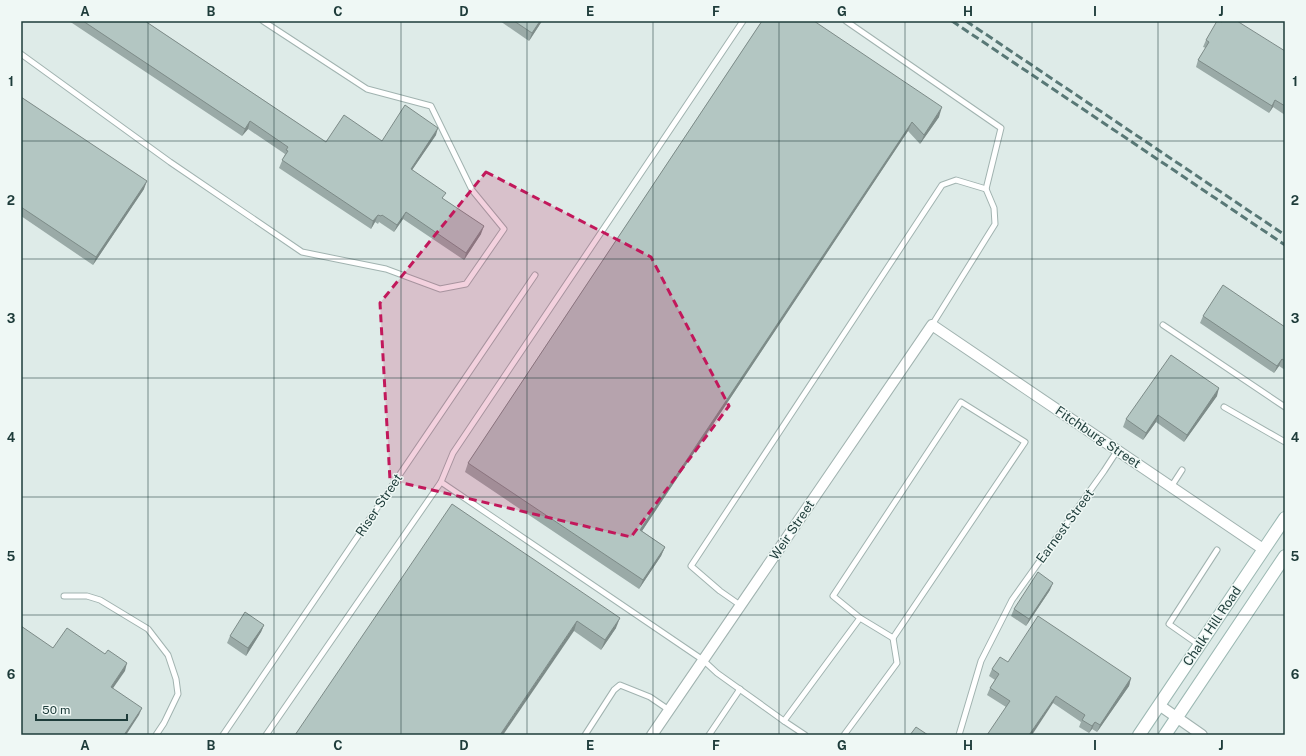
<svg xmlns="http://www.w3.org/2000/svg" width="1306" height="756" font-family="'Public Sans',sans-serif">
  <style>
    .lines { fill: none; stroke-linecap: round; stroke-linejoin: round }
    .lane-casing { stroke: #a1b3b0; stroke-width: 7 }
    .street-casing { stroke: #a1b3b0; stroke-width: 12 }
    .secondary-casing { stroke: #9cb8b3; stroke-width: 14 }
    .lane { stroke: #fff; stroke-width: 5 }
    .street { stroke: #fff; stroke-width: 10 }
    .secondary { stroke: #fff; stroke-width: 12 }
    .rail { stroke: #587876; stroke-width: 3; stroke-dasharray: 8 4; stroke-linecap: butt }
    .wall { fill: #9aaaa7 }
    .shaded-wall { fill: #7d8b88 }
    .building { fill: #b3c6c2; stroke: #7d8b88 }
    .marked { fill: #c2185b; fill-opacity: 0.2; stroke: #c2185b; stroke-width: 3; stroke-dasharray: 8 5; stroke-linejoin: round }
    .grid { fill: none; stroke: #1e3c3a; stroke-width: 1; stroke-opacity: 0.55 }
    .labels { text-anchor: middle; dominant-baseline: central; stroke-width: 3; stroke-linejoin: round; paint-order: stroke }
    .street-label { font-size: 13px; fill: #1e3c3a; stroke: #eff8f5 }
    .neatline { fill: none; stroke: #1e3c3a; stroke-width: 1.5 }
    .grid-label { font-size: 13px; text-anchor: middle; font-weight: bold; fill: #1e3c3a }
  </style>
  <rect width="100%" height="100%" fill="#deebe8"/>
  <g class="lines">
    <defs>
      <g id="lane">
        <path d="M 743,21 L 453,453 L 441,482 L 703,660 L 717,673 L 784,721 L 860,618 L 833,596 L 961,402 L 1025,442 L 893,638 L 860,618"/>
        <path d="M 846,21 L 1001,128 L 986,189 L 994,208 L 995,224 L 932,325"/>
        <path d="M 21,54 L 170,162 L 302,252 L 386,269 L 440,289 L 466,284 L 504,229 L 472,190 L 431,106 L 367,89 L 263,21"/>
        <path d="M 1163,325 L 1285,407"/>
        <path d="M 1224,407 L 1285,442"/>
        <path d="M 1171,487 L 1182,470"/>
        <path d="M 64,596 L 87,596 L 100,600 L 148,629 L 168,655 L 176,679 L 178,694 L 164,723 L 156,735"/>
        <path d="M 740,605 L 720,591 L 691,566 L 942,185 L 956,180 L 986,189"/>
        <path d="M 1199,645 L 1169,624 L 1217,550"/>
        <path d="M 784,721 L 805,735"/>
        <path d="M 223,735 L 535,275"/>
        <path d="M 266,735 L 441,482"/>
        <path d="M 585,735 L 614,690 L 620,685 L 650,697 L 669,710"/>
        <path d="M 709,735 L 740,689"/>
        <path d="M 844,735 L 897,663 L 893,638"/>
        <path d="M 959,735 L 981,661 L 1012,600 L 1104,471 L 1117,451"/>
      </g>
      <g id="street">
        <path d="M 1159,705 L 1202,735"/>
        <path d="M 652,735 L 932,325 L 1263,549"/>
      </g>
      <g id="secondary">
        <path d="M 1139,735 L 1285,518"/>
        <path d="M 1165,735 L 1285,556"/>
      </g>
    </defs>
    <!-- lane casing -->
    <use href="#lane" class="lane-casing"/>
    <!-- street casing -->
    <use href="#street" class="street-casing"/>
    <!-- secondary casing -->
    <use href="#secondary" class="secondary-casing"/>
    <!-- lane -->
    <use href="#lane" class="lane"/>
    <!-- street -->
    <use href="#street" class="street"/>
    <!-- secondary -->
    <use href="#secondary" class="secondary"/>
    <!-- rail -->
    <g class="rail">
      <path d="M 952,21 L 1285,245"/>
      <path d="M 966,21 L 1285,235"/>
    </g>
  </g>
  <!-- wall -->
  <g class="wall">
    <path d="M 69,21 L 145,21 L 326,142 L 382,141 L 436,135 L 412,170 L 481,234 L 464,260 L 403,219 L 394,232 L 379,222 L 378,224 L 375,222 L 371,229 L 279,168 L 285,154 L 248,129 L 242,136 Z"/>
    <path d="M 500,21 L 542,21 L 529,41 Z"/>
    <path d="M 762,21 L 939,117 L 920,144 L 908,131 L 642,531 L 665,547 L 661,556 L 639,589 L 465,472 L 468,463 Z"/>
    <path d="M 1206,40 L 1285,51 L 1285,115 L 1273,107 L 1269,113 L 1196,67 L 1198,60 L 1206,48 L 1203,47 Z"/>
    <path d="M 21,97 L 144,189 L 93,265 L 21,216 Z"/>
    <path d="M 1203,316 L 1285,327 L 1285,370 L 1279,366 L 1274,373 L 1200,323 Z"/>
    <path d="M 1217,396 L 1184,442 L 1156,422 L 1143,440 L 1123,427 L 1126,419 Z"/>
    <path d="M 452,504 L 616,628 L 601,650 L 574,631 Z"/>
    <path d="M 1050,590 L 1026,626 L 1011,616 L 1014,609 Z"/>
    <path d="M 264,625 L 261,632 L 246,656 L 227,643 L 230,636 Z"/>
    <path d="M 1008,662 L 1131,678 L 1129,686 L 1097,732 L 1092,729 L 1089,733 L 1079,727 L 1081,722 L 1053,703 L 1006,707 L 987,695 L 990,688 L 995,680 L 989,676 L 992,669 Z"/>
  </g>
  <!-- shaded-wall -->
  <g class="shaded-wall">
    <path d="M 540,21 L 542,21 L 529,41 L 532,33 Z"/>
    <path d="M 1275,100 L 1273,107 L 1269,113 L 1272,106 Z"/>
    <path d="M 942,107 L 939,117 L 920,144 L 924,135 Z"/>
    <path d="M 250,121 L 248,129 L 242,136 L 245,129 Z"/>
    <path d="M 912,122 L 908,131 L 636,540 L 640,530 Z"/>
    <path d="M 438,128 L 436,135 L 408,176 L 411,169 Z"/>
    <path d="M 147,181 L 144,189 L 93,265 L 96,257 Z"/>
    <path d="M 406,212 L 403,219 L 394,232 L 397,225 Z"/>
    <path d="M 378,215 L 375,222 L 371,229 L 373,221 Z"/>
    <path d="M 484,226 L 481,234 L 464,260 L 466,253 Z"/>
    <path d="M 1282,359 L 1279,366 L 1274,373 L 1277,366 Z"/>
    <path d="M 1219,388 L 1217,396 L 1184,442 L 1187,435 Z"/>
    <path d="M 1158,415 L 1156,422 L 1143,440 L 1146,433 Z"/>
    <path d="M 665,547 L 661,556 L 639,589 L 643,580 Z"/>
    <path d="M 1053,583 L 1050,590 L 1026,626 L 1029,619 Z"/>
    <path d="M 620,618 L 616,628 L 601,650 L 605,640 Z"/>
    <path d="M 577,621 L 574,631 L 503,735 L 500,735 Z"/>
    <path d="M 264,625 L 261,632 L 246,656 L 248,648 Z"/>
    <path d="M 127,663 L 125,671 L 109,694 L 111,687 Z"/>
    <path d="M 1131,678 L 1129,686 L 1097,732 L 1100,725 Z"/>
    <path d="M 1056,696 L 1053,703 L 1032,735 L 1029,735 Z"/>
    <path d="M 142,708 L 139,715 L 126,735 L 124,735 Z"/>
    <path d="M 1095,722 L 1092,729 L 1089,733 L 1092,726 Z"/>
  </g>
  <!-- building -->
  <g class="building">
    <path d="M 83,21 L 145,21 L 326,142 L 344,115 L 382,141 L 405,105 L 438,128 L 411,169 L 446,193 L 442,198 L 484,226 L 466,253 L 406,212 L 397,225 L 382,215 L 381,216 L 378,215 L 373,221 L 282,160 L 288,151 L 286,150 L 288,147 L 250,121 L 245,129 Z"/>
    <path d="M 514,21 L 540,21 L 532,33 Z"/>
    <path d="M 762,21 L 814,21 L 942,107 L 924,135 L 912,122 L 640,530 L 665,547 L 643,580 L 468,463 Z"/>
    <path d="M 1217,21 L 1220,21 L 1222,22 L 1223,21 L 1237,21 L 1285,51 L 1285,106 L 1275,100 L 1272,106 L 1198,60 L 1209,42 L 1206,40 Z"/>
    <path d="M 21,97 L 147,181 L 96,257 L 21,207 Z"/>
    <path d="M 1223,285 L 1285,327 L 1285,361 L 1282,359 L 1277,366 L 1203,316 Z"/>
    <path d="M 1171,355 L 1219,388 L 1187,435 L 1158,415 L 1146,433 L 1126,419 Z"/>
    <path d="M 452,504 L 620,618 L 605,640 L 577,621 L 500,735 L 295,735 Z"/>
    <path d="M 1038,572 L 1053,583 L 1029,619 L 1014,609 Z"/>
    <path d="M 245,612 L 264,625 L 248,648 L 230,636 Z"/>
    <path d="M 1038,616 L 1131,678 L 1100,725 L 1095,722 L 1092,726 L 1082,720 L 1085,715 L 1056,696 L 1029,735 L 987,735 L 1010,701 L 990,688 L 999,674 L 992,669 L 1000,657 L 1008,662 Z"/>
    <path d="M 21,626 L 53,648 L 67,628 L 105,654 L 108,650 L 127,663 L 111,687 L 142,708 L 124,735 L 21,735 Z"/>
    <path d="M 916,727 L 928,735 L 910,735 Z"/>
  </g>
  <!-- marked area -->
  <path class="marked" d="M 486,172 L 651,257 L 729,406 L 631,537 L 390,480 L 380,303 Z"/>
  <!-- grid -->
  <path class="grid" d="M 148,21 L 148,735M 274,21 L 274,735M 401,21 L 401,735M 527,21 L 527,735M 653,21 L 653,735M 779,21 L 779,735M 905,21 L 905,735M 1032,21 L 1032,735M 1158,21 L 1158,735M 21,141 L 1285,141M 21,259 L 1285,259M 21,378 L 1285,378M 21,497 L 1285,497M 21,615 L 1285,615"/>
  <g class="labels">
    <!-- street labels -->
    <g class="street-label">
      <text transform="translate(1098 437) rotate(34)">Fitchburg Street</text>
      <text transform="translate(379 505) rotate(-56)">Riser Street</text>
      <text transform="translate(1065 526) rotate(-54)">Earnest Street</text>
      <text transform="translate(792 530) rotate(-56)">Weir Street</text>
      <text transform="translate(1212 626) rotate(-56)">Chalk Hill Road</text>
    </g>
  </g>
  <!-- border -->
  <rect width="1306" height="756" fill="none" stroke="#eff8f5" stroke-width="44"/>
  <!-- scale -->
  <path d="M36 714v6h91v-6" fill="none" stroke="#1e3c3a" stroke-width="2"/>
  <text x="42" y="714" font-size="12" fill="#1e3c3a" stroke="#eff8f5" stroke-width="3" paint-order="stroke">50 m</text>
  <rect x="22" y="22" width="1262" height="712" class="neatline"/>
  <g class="grid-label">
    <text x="85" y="16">A</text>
    <text x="211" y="16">B</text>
    <text x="338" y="16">C</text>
    <text x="464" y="16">D</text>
    <text x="590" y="16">E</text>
    <text x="716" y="16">F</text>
    <text x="842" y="16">G</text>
    <text x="968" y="16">H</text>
    <text x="1095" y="16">I</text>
    <text x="1221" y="16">J</text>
    <text x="11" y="86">1</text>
    <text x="1295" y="86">1</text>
    <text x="11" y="205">2</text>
    <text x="1295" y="205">2</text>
    <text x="11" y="323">3</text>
    <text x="1295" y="323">3</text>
    <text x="11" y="442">4</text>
    <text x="1295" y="442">4</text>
    <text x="11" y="561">5</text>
    <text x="1295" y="561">5</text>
    <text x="11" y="679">6</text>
    <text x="1295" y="679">6</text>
    <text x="85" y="750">A</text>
    <text x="211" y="750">B</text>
    <text x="338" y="750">C</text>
    <text x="464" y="750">D</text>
    <text x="590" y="750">E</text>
    <text x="716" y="750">F</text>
    <text x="842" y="750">G</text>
    <text x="968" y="750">H</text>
    <text x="1095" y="750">I</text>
    <text x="1221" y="750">J</text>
  </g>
</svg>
